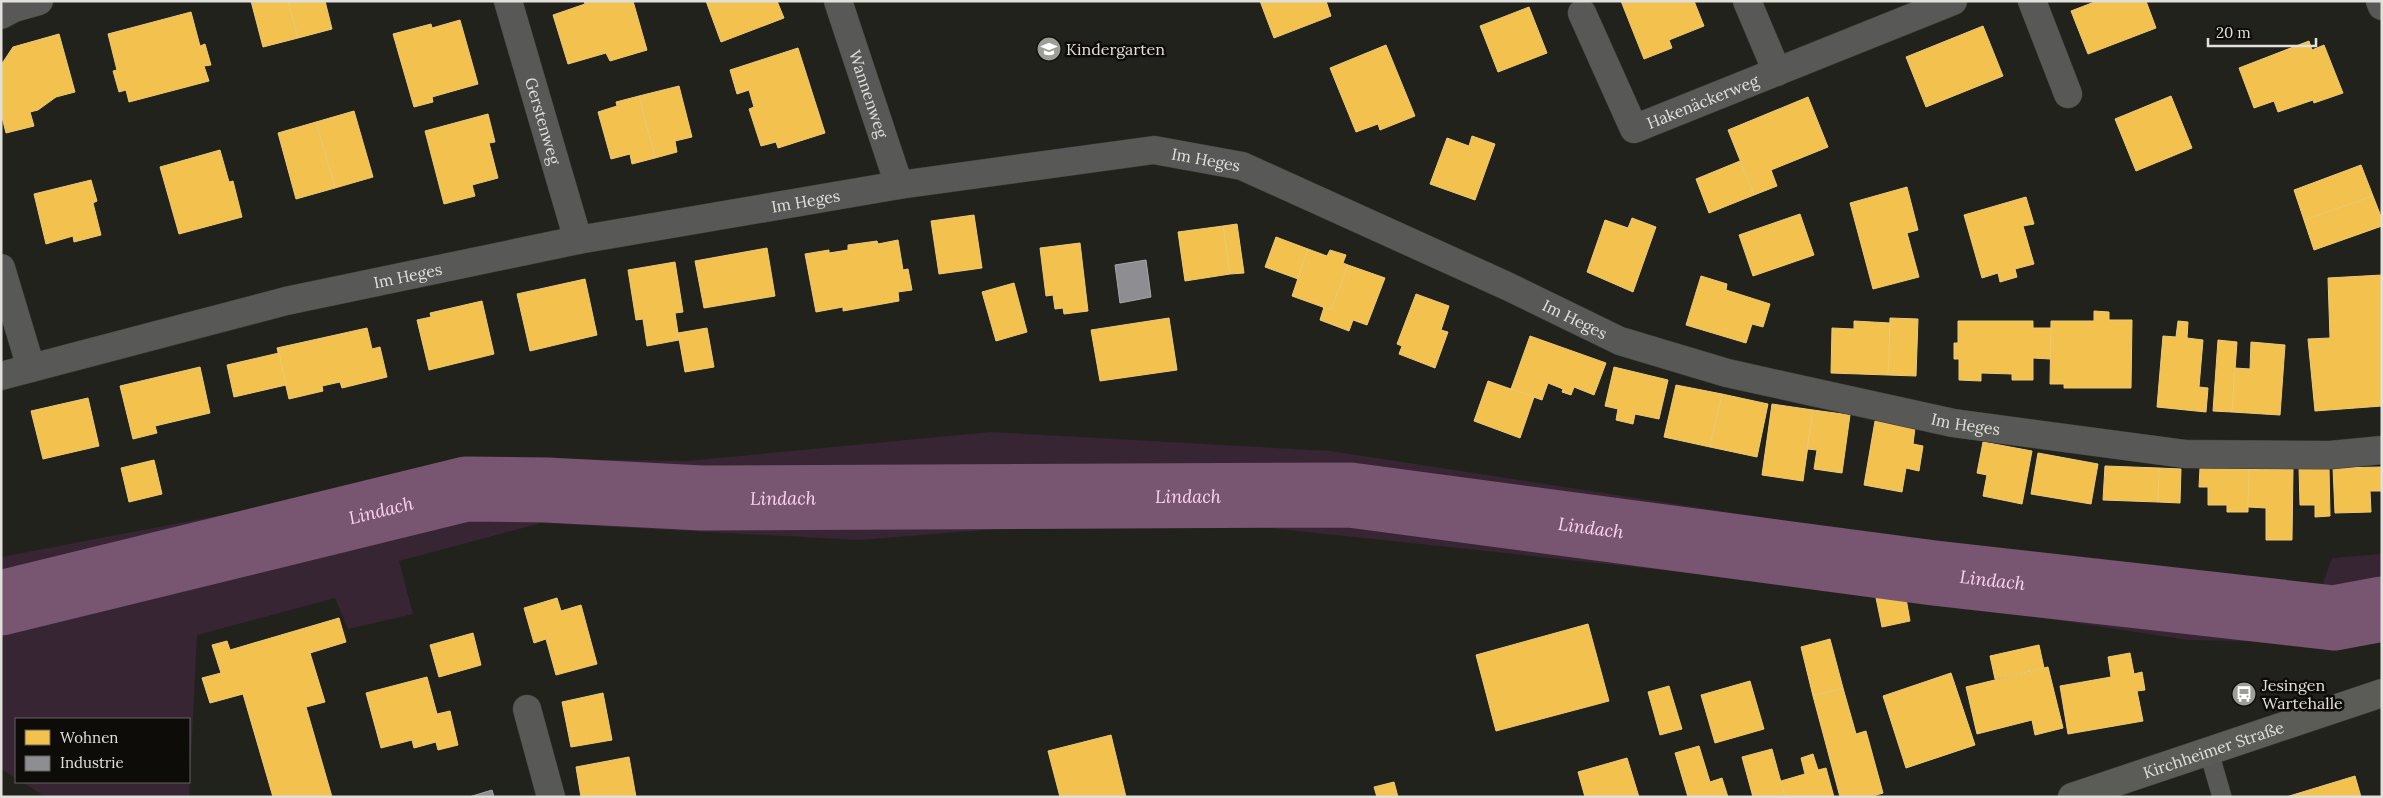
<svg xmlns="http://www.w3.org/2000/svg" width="2383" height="798" font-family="Lora,serif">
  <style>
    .green { fill: #372533 }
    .homes { fill: #f2c14e; stroke: #edca78 }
    .industry { fill: #8d8d92; stroke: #a6a6a8 }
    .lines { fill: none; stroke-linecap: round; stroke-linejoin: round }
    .river { stroke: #785571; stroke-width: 65 }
    .service-casing { stroke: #3c3c38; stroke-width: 20 }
    .minor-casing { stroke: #3c3c38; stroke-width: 29 }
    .secondary-casing { stroke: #3c3c38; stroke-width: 29 }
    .service { stroke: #585857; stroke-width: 19 }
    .minor { stroke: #585857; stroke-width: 28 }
    .secondary { stroke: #5b5b58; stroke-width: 28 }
    .labels { text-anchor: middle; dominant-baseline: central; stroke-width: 5; stroke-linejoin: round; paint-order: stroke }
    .poi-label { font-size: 16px; fill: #e1e0da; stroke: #0d0c08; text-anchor: start }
    .street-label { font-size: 16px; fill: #e1e0da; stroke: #0d0c08 }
    .water-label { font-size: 18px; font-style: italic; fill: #fbd4f2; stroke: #0d0c08 }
  </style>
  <rect width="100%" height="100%" fill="#22221d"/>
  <!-- green -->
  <g class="green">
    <path d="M 991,432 L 1330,451 L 1832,528 L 1821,587 L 1159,516 L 859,540 L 541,523 L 399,561 L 413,614 L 348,629 L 335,598 L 197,635 L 189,797 L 46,797 L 22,782 L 189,782 L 189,719 L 16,719 L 16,778 L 1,769 L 1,557 L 279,504 L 490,458 L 687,461 Z"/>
    <path d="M 2382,554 L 2382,632 L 2345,643 L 2188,640 L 2017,614 L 2028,559 L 2319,594 L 2332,558 Z"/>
  </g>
  <!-- homes -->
  <g class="homes">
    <path d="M 251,1 L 288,1 L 298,38 L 263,47 Z"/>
    <path d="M 288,1 L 325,1 L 332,29 L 298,38 Z"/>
    <path d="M 584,1 L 633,1 L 647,50 L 610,61 L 606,53 L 568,64 L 553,15 L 585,4 Z"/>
    <path d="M 706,1 L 777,1 L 784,18 L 721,42 Z"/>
    <path d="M 1260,1 L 1326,1 L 1331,16 L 1274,38 Z"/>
    <path d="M 1621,1 L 1694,1 L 1704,26 L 1669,40 L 1672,48 L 1644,59 Z"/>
    <path d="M 2097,1 L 2146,1 L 2156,28 L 2088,54 L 2071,11 Z"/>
    <path d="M 1529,7 L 1547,53 L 1498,72 L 1480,26 Z"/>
    <path d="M 191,12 L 200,46 L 205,44 L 211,65 L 204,66 L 209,81 L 129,102 L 126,90 L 119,92 L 113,71 L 117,70 L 108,34 Z"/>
    <path d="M 460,20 L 478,84 L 432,97 L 433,102 L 414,107 L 393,34 L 431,24 L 432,28 Z"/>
    <path d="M 1983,26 L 2003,76 L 1926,107 L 1906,57 Z"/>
    <path d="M 59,34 L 75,92 L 56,97 L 38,110 L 30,112 L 34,126 L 6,133 L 1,113 L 1,65 L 13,47 Z"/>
    <path d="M 2309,41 L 2312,50 L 2324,45 L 2343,93 L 2314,103 L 2313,100 L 2278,112 L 2274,101 L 2254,108 L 2239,68 Z"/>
    <path d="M 1386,45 L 1415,116 L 1380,130 L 1378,124 L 1356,132 L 1330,68 Z"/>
    <path d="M 798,48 L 825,133 L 778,148 L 776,142 L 761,146 L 749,109 L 754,107 L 749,90 L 737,94 L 730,70 Z"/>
    <path d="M 679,86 L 692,137 L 675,141 L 677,152 L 655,158 L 639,96 Z"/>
    <path d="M 639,96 L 655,158 L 632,164 L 630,154 L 611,159 L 598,112 L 617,106 L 616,102 Z"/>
    <path d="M 2171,96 L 2192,148 L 2136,171 L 2115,119 Z"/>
    <path d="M 1808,97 L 1828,147 L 1771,170 L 1777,186 L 1754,195 L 1728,130 Z"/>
    <path d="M 354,111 L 373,177 L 335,188 L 316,122 Z"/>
    <path d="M 488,114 L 495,142 L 489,143 L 498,178 L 472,185 L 475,196 L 444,204 L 425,131 Z"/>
    <path d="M 316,122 L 335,188 L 296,199 L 278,133 Z"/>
    <path d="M 1472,136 L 1495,144 L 1475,200 L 1430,184 L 1447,138 L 1469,146 Z"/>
    <path d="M 220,150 L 229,182 L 233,181 L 242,217 L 179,234 L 160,167 Z"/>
    <path d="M 1740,161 L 1754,195 L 1709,213 L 1696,179 Z"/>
    <path d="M 2361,165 L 2373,196 L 2304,220 L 2294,190 Z"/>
    <path d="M 91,180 L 97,201 L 93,203 L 101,235 L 74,242 L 73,236 L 46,244 L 34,194 Z"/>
    <path d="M 1907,187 L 1918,230 L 1907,233 L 1919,277 L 1873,289 L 1850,203 Z"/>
    <path d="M 2373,196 L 2382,219 L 2382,226 L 2314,250 L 2304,220 Z"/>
    <path d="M 2026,197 L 2034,224 L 2023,226 L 2034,264 L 2015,269 L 2017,277 L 2000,282 L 1998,273 L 1982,278 L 1964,215 Z"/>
    <path d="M 1800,214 L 1814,255 L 1753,276 L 1739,235 Z"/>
    <path d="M 974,215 L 982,268 L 939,274 L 931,221 Z"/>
    <path d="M 1632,218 L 1656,227 L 1633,292 L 1587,272 L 1605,220 L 1628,228 Z"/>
    <path d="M 1237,224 L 1244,273 L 1230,274 L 1223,226 Z"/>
    <path d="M 1223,226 L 1230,274 L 1185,281 L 1178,232 Z"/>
    <path d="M 1276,237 L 1308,249 L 1298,279 L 1265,267 Z"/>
    <path d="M 898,240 L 903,270 L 908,269 L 912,290 L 898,292 L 899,301 L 843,311 L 843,307 L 816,312 L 805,254 L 829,250 L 829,253 L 848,250 L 848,245 L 877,241 L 878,244 Z"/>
    <path d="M 1080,243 L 1088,311 L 1064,314 L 1063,308 L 1055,309 L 1053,295 L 1046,296 L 1040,248 Z"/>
    <path d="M 767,248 L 775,296 L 704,308 L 695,261 Z"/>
    <path d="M 1308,249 L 1327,256 L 1330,250 L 1346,255 L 1343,263 L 1348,265 L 1331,310 L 1292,296 Z"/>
    <path d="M 675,262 L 683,312 L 675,313 L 679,340 L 647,346 L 643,319 L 636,320 L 628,270 Z"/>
    <path d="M 1348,265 L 1385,278 L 1367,325 L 1353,320 L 1349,331 L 1320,320 L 1324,307 L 1331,310 Z"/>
    <path d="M 2382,275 L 2382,406 L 2315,411 L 2308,339 L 2330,338 L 2328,278 Z"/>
    <path d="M 1701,276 L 1727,284 L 1726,290 L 1770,304 L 1763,327 L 1752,324 L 1746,343 L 1686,325 Z"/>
    <path d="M 585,279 L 597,335 L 530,351 L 517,294 Z"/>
    <path d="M 1014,283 L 1027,332 L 996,341 L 982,292 Z"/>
    <path d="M 1416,294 L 1449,306 L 1441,330 L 1448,332 L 1435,368 L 1399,354 L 1402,346 L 1397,344 Z"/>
    <path d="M 482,301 L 494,354 L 429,370 L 417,320 L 431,317 L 430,313 Z"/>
    <path d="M 2094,311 L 2109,312 L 2109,320 L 2132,320 L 2131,388 L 2064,388 L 2064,384 L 2050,384 L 2051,321 L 2094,321 Z"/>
    <path d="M 1169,318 L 1177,370 L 1100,381 L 1091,330 Z"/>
    <path d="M 1890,318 L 1918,319 L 1916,376 L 1888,375 Z"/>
    <path d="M 1854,321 L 1890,323 L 1888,375 L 1831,373 L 1832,328 L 1854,329 Z"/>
    <path d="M 1958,321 L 2033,321 L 2033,328 L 2051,328 L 2050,359 L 2033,358 L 2033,380 L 2012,380 L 2012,374 L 1981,373 L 1981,381 L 1959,380 L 1959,359 L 1954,359 L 1954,343 L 1958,343 Z"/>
    <path d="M 2178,321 L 2188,322 L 2187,338 L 2203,340 L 2199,387 L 2208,388 L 2206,412 L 2157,407 L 2163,336 L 2176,337 Z"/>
    <path d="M 367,328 L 372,349 L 380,347 L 387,377 L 342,388 L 340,382 L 322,386 L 323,391 L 289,399 L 277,348 Z"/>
    <path d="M 707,328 L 714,367 L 685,372 L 678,333 Z"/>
    <path d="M 1530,336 L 1606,363 L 1594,395 L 1574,387 L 1571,395 L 1562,392 L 1563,389 L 1548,383 L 1542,400 L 1511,389 Z"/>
    <path d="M 2218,340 L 2237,342 L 2232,412 L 2213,411 Z"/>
    <path d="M 2251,342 L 2285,345 L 2280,415 L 2232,412 L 2235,368 L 2250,369 Z"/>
    <path d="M 279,353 L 286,385 L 234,397 L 227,365 Z"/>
    <path d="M 200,367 L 210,413 L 155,426 L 157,433 L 133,439 L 120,386 Z"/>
    <path d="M 1614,367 L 1668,380 L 1659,419 L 1635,414 L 1633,424 L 1616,420 L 1618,409 L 1605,406 Z"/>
    <path d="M 1488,381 L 1534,397 L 1520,438 L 1474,421 Z"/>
    <path d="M 1676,385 L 1722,394 L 1710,447 L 1664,437 Z"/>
    <path d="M 1722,394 L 1768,404 L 1757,457 L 1710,447 Z"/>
    <path d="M 88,398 L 99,446 L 43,459 L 31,411 Z"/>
    <path d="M 1772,404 L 1813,410 L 1803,481 L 1762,475 Z"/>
    <path d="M 1813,410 L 1850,415 L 1842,473 L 1814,469 L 1817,450 L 1807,449 Z"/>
    <path d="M 1875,421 L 1915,428 L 1913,444 L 1923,446 L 1919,471 L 1906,468 L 1902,492 L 1864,485 Z"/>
    <path d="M 1983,442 L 2032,451 L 2022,504 L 1983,496 L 1987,475 L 1977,473 Z"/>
    <path d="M 2038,453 L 2098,464 L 2091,504 L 2031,494 Z"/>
    <path d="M 154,460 L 162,494 L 129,502 L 121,468 Z"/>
    <path d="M 2105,466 L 2159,468 L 2158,502 L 2103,500 Z"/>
    <path d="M 2329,467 L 2330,516 L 2315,517 L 2315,505 L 2300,505 L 2299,468 Z"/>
    <path d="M 2382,467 L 2382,491 L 2370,491 L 2371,512 L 2335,513 L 2333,468 Z"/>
    <path d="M 2159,468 L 2181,469 L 2180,503 L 2158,502 Z"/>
    <path d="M 2200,468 L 2249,469 L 2248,512 L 2227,512 L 2227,505 L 2208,505 L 2208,487 L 2199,487 Z"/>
    <path d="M 2249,469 L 2293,469 L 2292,540 L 2266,540 L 2266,508 L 2248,507 Z"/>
    <path d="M 1904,587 L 1910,621 L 1882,627 L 1875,593 Z"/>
    <path d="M 557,598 L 561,611 L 581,605 L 597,664 L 556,675 L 546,639 L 534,643 L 524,608 Z"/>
    <path d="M 339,618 L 346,642 L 310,653 L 325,702 L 306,707 L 332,797 L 273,797 L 243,694 L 210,703 L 202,678 L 221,673 L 212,645 L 227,641 L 230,650 Z"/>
    <path d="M 1588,624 L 1609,701 L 1496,731 L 1476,655 Z"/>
    <path d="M 473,633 L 481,665 L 439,677 L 430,645 Z"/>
    <path d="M 1830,639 L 1843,688 L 1813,696 L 1801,647 Z"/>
    <path d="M 2039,645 L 2044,668 L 1995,679 L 1990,656 Z"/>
    <path d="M 2130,653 L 2134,674 L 2142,672 L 2145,690 L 2137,691 L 2143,721 L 2068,734 L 2060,686 L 2111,677 L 2108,657 Z"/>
    <path d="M 2048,667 L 2063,728 L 2035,735 L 2032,720 L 1977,734 L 1966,687 Z"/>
    <path d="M 1951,673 L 1975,745 L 1906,768 L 1883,696 Z"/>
    <path d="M 427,677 L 437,714 L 450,711 L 458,745 L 438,750 L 436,742 L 414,748 L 412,740 L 381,748 L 366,693 Z"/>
    <path d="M 1750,681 L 1764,729 L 1715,743 L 1701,695 Z"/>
    <path d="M 1669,686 L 1682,729 L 1660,735 L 1648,692 Z"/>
    <path d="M 1843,688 L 1856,734 L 1866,731 L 1883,793 L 1870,797 L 1840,797 L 1813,696 Z"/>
    <path d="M 603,693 L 612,740 L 571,747 L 562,702 Z"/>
    <path d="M 1111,735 L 1126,797 L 1060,797 L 1048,751 Z"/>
    <path d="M 1699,746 L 1710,782 L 1722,778 L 1728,797 L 1688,797 L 1675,753 Z"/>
    <path d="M 1772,749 L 1785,797 L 1753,797 L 1742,757 Z"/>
    <path d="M 1813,754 L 1818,770 L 1826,768 L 1834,797 L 1785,797 L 1781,781 L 1805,774 L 1801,758 Z"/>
    <path d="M 629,757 L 636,797 L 581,797 L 576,767 Z"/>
    <path d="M 1627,758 L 1639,797 L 1585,797 L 1578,772 Z"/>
    <path d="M 2355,776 L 2361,797 L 2286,797 Z"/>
    <path d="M 1394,782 L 1398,797 L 1377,797 L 1374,787 Z"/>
  </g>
  <!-- industry -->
  <g class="industry">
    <path d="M 1146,260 L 1151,297 L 1120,303 L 1115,265 Z"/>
    <path d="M 492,790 L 494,797 L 469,797 Z"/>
  </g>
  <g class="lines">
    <!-- river -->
    <path class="river" id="s1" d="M 1,603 L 466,489 L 547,490 L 702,498 L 1350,495 L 1934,573 L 2334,618 L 2382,609"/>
    <defs>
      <path id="service" d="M 2209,752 L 2222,797"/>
      <g id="minor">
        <path id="s2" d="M 508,1 L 578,240"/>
        <path id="s3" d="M 838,1 L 899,185"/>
        <path d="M 1747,1 L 1777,72"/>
        <path d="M 2032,1 L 2068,94"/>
        <path d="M 2380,1 L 2382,6"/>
        <path id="s4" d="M 1582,13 L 1634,129 L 1953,1"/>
        <path d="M 1,15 L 14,8 L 39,1"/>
        <path d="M 1,268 L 31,368"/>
        <path id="s5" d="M 1,376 L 286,301 L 578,240 L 899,185 L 1154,150 L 1242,166 L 1507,286 L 1620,341 L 1727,373 L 1953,423 L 2185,454 L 2330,455 L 2382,450"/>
        <path d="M 527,709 L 551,797"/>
      </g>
      <g id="secondary">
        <path id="s6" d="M 2072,797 L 2382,693"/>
      </g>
    </defs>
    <!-- service casing -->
    <use href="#service" class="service-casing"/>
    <!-- minor casing -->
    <use href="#minor" class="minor-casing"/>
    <!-- secondary casing -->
    <use href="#secondary" class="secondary-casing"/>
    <!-- service -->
    <use href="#service" class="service"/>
    <!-- minor -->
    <use href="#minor" class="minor"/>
    <!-- secondary -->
    <use href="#secondary" class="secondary"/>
  </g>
  <!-- icons -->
  <defs>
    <symbol id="school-disc" viewBox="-11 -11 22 22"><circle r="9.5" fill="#9e9e98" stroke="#0d0c08"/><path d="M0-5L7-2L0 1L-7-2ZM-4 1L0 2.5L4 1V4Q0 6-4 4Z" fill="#fff"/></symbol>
    <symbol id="bus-disc" viewBox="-11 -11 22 22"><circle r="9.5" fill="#9e9e98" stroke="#0d0c08"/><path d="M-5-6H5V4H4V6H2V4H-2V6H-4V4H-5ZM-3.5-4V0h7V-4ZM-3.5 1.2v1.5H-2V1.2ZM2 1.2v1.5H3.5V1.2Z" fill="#fff"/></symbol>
  </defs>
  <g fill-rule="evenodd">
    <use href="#school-disc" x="1035" y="35" width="28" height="28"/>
    <use href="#bus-disc" x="2230" y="680" width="28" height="28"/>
  </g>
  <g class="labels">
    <!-- poi labels -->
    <g class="poi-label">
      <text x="1066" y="49">Kindergarten</text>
      <text x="2262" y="685">Jesingen<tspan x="2262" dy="18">Wartehalle</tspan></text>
    </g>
    <!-- street labels -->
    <g class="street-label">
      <text stroke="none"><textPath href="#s3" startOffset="98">Wannenweg</textPath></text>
      <text stroke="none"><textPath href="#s4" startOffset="201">Hakenäckerweg</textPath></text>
      <text stroke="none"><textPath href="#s2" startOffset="125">Gerstenweg</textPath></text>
      <text stroke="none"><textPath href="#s5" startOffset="1229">Im Heges</textPath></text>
      <text stroke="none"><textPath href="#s5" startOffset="824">Im Heges</textPath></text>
      <text stroke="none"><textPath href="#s5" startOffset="419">Im Heges</textPath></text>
      <text stroke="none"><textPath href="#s5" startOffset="1632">Im Heges</textPath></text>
      <text stroke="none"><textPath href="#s5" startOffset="2038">Im Heges</textPath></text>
      <text stroke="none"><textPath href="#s6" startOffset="149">Kirchheimer Straße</textPath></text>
    </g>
    <!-- water labels -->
    <g class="water-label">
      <text stroke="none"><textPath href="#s1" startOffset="1201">Lindach</textPath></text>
      <text stroke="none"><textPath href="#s1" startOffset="796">Lindach</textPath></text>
      <text stroke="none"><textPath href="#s1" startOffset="391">Lindach</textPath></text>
      <text stroke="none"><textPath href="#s1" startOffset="1606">Lindach</textPath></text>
      <text stroke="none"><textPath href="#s1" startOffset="2011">Lindach</textPath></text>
    </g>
  </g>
  <!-- border -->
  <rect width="2383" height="798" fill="none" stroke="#e1e0da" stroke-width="5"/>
  <!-- legend -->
  <rect x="15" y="718" width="175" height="65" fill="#0d0c08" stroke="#62615c"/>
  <rect x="25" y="730" width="25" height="15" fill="#f2c14e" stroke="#62615c"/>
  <text x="60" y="743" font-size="15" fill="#e1e0da">Wohnen</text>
  <rect x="25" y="756" width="25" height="15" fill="#8d8d92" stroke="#62615c"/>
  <text x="60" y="768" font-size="15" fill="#e1e0da">Industrie</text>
  <!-- scale -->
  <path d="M2208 38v8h108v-8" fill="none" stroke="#e1e0da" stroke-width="2.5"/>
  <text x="2216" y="38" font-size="15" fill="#e1e0da" stroke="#0d0c08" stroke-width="4" paint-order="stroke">20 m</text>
</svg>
